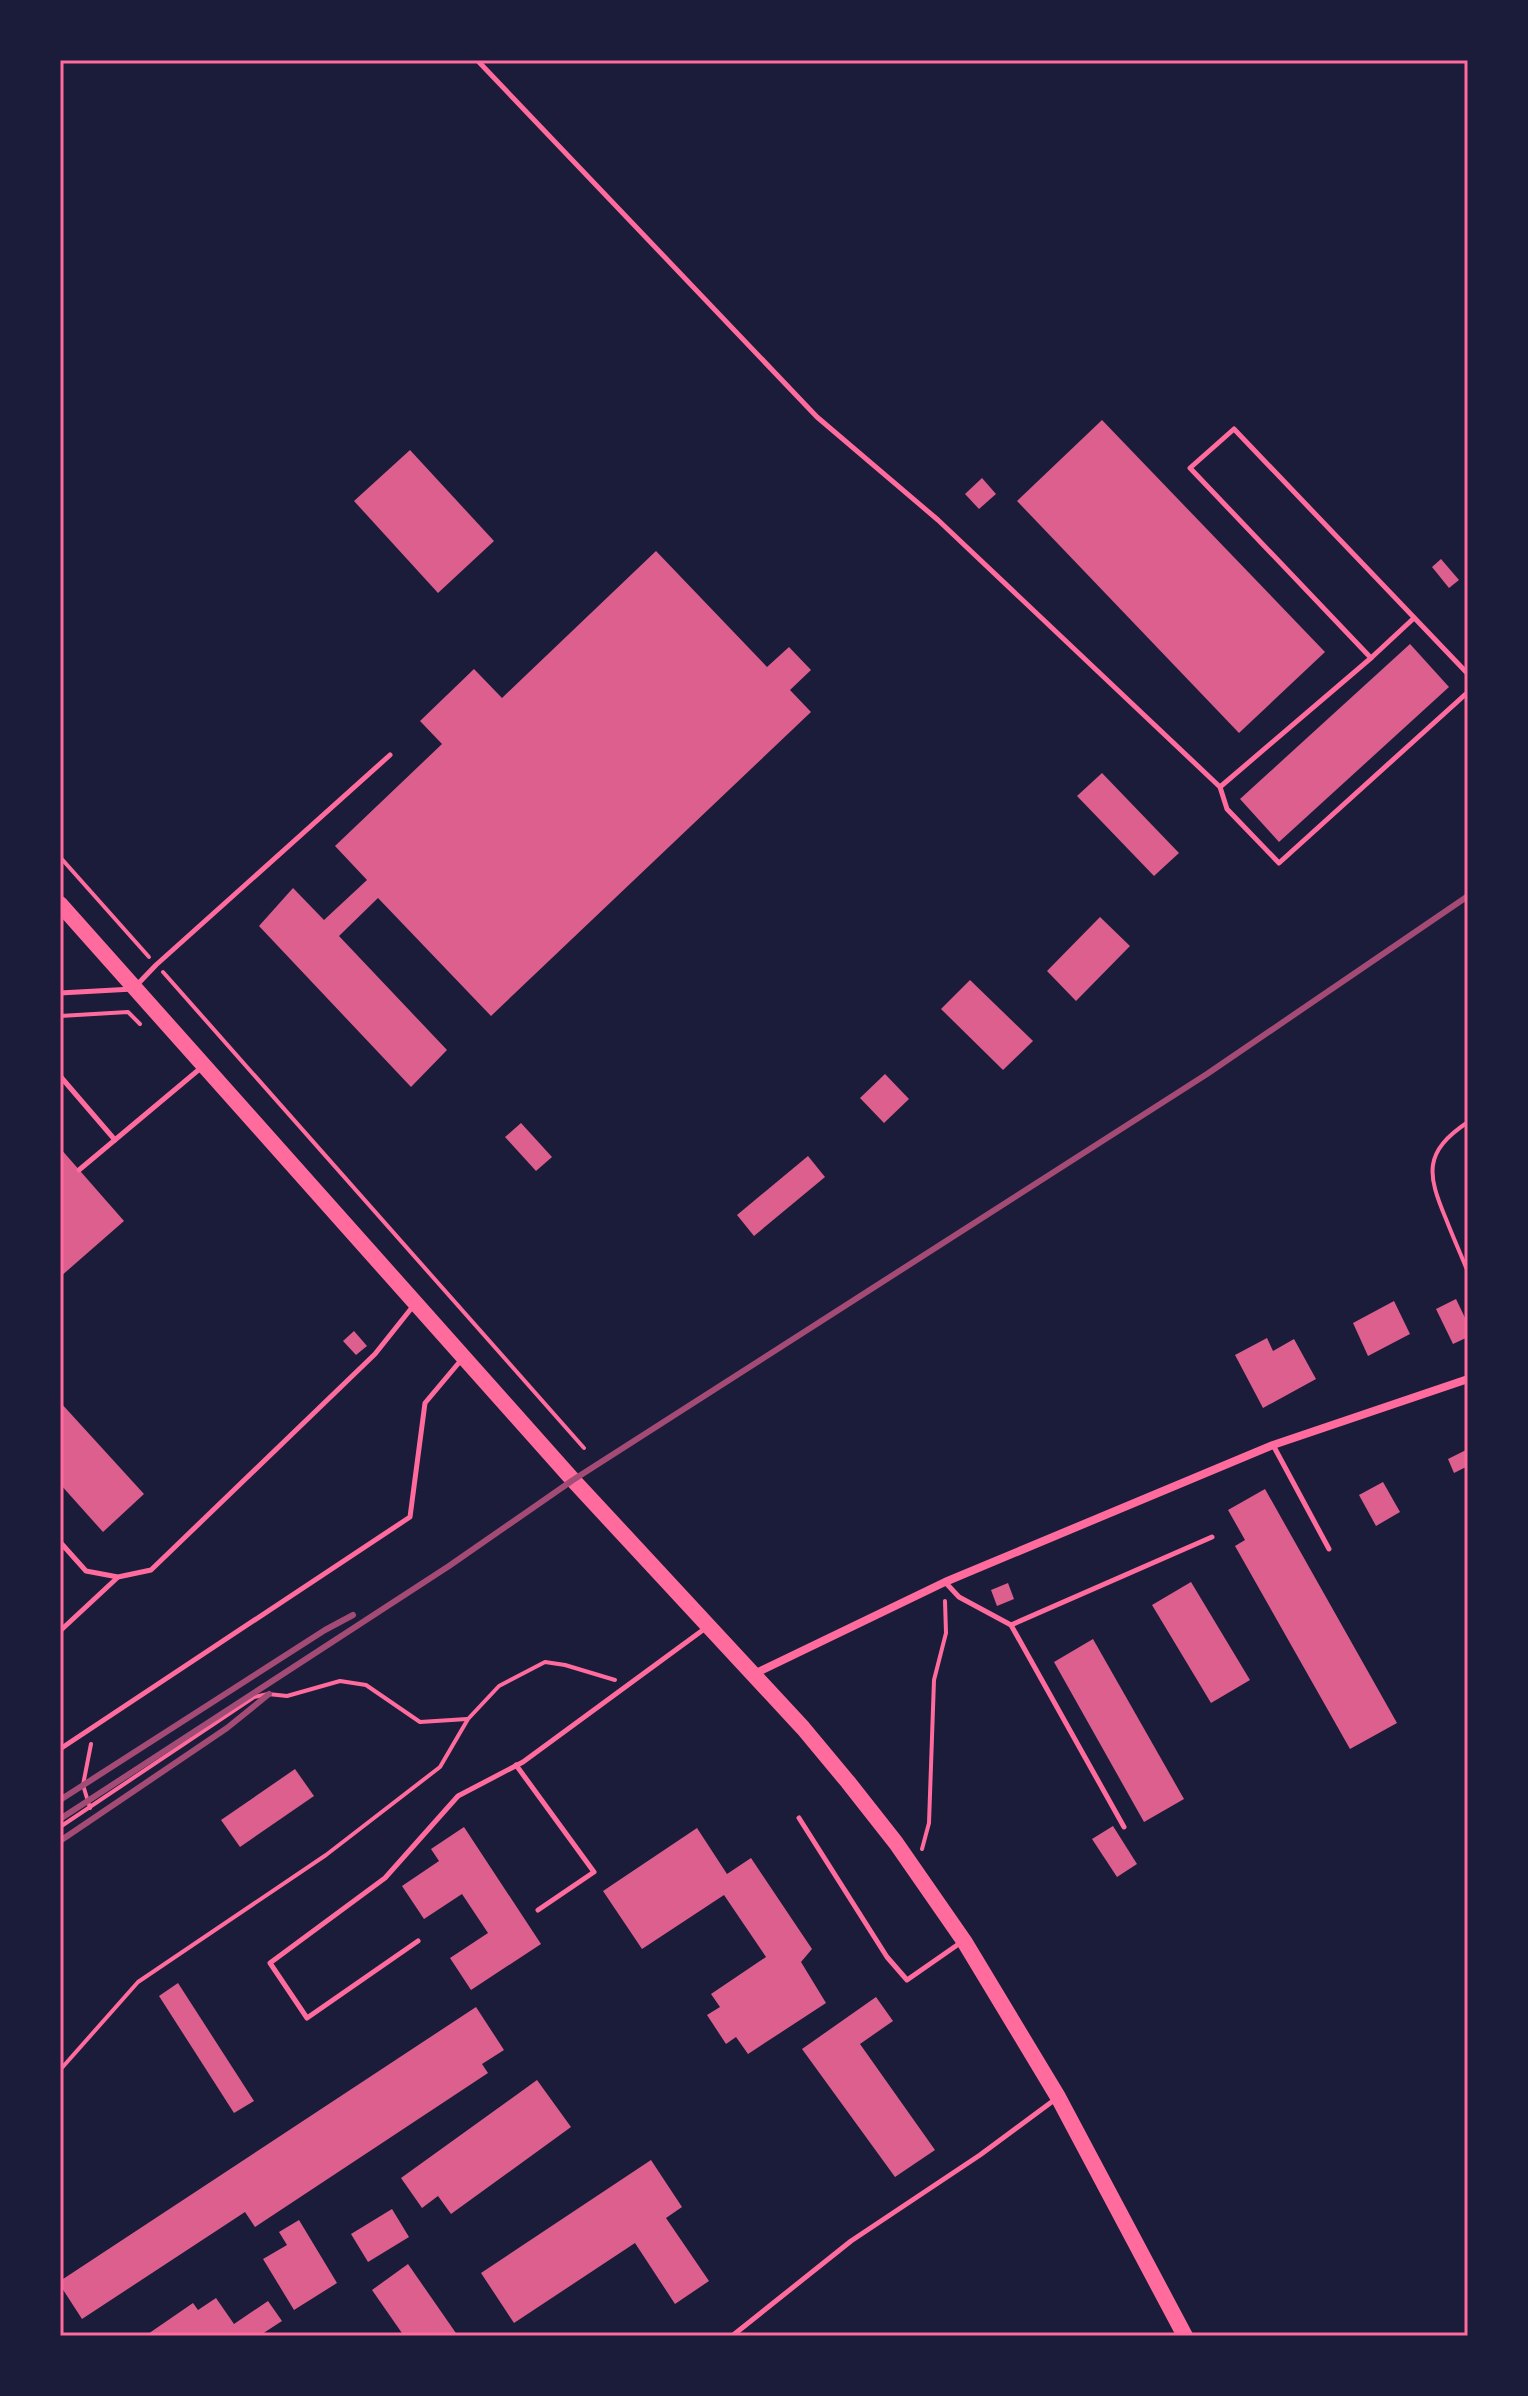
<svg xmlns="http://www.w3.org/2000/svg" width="1528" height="2396" font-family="Literata,serif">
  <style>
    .building { fill: #dd5f8e }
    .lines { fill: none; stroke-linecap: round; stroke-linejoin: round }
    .path { stroke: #ff6b9d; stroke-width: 4 }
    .service { stroke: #ff6b9d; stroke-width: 5 }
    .minor { stroke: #ff6b9d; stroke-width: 8 }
    .primary { stroke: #ff6b9d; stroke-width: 16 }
    .rail { stroke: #a44b75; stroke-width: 6 }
    .neatline { fill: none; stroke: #ff6b9d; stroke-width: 3 }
  </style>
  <rect width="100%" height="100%" fill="#1b1b3a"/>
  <!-- building -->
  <g class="building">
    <path d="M 1102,420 L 1325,652 L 1239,733 L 1017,501 Z"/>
    <path d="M 410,450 L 494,541 L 438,593 L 354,501 Z"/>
    <path d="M 982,478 L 996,494 L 979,509 L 965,494 Z"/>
    <path d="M 656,551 L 767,667 L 789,647 L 811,670 L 790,690 L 811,712 L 491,1016 L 378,898 L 339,936 L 447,1050 L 411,1087 L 259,926 L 293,888 L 324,920 L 367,880 L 335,846 L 442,744 L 420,721 L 474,669 L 502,698 Z"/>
    <path d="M 1441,559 L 1459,580 L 1449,588 L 1432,567 Z"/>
    <path d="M 1410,644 L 1449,687 L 1279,842 L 1240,799 Z"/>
    <path d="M 1102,773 L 1179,853 L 1154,876 L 1077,796 Z"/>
    <path d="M 1100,917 L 1130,946 L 1076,1001 L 1047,971 Z"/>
    <path d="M 970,980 L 1033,1041 L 1003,1070 L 941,1009 Z"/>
    <path d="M 885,1074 L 909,1099 L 884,1123 L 860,1098 Z"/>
    <path d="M 521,1123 L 552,1157 L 536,1171 L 505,1137 Z"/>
    <path d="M 60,1148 L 124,1221 L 60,1277 Z"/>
    <path d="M 808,1156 L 825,1177 L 754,1236 L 737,1215 Z"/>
    <path d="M 1456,1299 L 1468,1324 L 1468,1337 L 1453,1344 L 1436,1309 Z"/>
    <path d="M 1394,1301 L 1410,1334 L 1368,1356 L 1353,1323 Z"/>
    <path d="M 354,1331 L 367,1346 L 356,1355 L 343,1341 Z"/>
    <path d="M 1267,1338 L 1273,1351 L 1294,1339 L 1316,1379 L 1263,1408 L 1235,1355 Z"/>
    <path d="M 60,1402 L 144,1494 L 103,1532 L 60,1484 Z"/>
    <path d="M 1468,1449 L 1468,1466 L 1454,1473 L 1448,1459 Z"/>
    <path d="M 1383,1482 L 1400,1512 L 1376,1526 L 1359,1495 Z"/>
    <path d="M 1265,1489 L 1397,1723 L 1350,1749 L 1235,1546 L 1245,1540 L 1228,1510 Z"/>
    <path d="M 1191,1582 L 1250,1680 L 1211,1703 L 1152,1605 Z"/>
    <path d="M 1008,1583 L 1014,1599 L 997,1606 L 991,1590 Z"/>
    <path d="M 1093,1639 L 1184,1799 L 1144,1822 L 1054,1662 Z"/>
    <path d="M 295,1769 L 314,1796 L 240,1847 L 221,1820 Z"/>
    <path d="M 1113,1826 L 1137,1864 L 1117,1877 L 1092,1839 Z"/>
    <path d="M 464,1827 L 541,1944 L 471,1990 L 450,1958 L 488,1933 L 462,1894 L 424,1919 L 402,1886 L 439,1861 L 431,1849 Z"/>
    <path d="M 697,1828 L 727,1874 L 751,1858 L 812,1949 L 801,1962 L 826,2003 L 748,2054 L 736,2037 L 726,2044 L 707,2015 L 720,2007 L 711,1994 L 766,1957 L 724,1895 L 642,1949 L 603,1891 Z"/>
    <path d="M 178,1983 L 254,2101 L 234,2113 L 159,1996 Z"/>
    <path d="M 876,1997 L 893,2021 L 860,2044 L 935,2150 L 895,2177 L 802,2049 Z"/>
    <path d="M 476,2007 L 504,2050 L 482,2064 L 488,2073 L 255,2227 L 245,2212 L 82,2319 L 60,2285 L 60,2281 Z"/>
    <path d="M 537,2080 L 571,2127 L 451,2214 L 438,2196 L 422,2208 L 401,2178 Z"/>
    <path d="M 651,2160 L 682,2207 L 666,2218 L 709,2281 L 675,2304 L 635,2243 L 514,2323 L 481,2273 Z"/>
    <path d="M 392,2209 L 409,2237 L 368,2262 L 351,2234 Z"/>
    <path d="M 299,2220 L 337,2283 L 294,2310 L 263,2259 L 287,2245 L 279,2232 Z"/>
    <path d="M 408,2264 L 458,2336 L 404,2336 L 372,2290 Z"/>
    <path d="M 216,2298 L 234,2324 L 268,2301 L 282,2321 L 259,2336 L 145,2336 L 193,2303 L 198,2310 Z"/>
  </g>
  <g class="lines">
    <!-- path -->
    <g class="path">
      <path d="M 60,857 L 149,957"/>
      <path d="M 163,972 L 584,1448"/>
      <path d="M 60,1016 L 128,1012 L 140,1024"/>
      <path d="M 1468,1122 C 1423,1152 1427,1174 1446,1219 C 1453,1237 1461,1255 1468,1272"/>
      <path d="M 90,1808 L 83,1785 L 91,1744"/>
      <path d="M 60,1827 L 254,1697 L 268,1694 L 287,1696 L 340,1681 L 366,1685 L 420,1722 L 467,1719"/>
      <path d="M 922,1849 L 929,1823 L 934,1680 L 946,1633 L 945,1601"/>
      <path d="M 60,2070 L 138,1982 L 326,1855 L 440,1767 L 468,1719 L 499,1686 L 545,1662 L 565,1665 L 615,1680"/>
    </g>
    <!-- service -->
    <g class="service">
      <path d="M 477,60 L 817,417 L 938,520 L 1220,787 L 1227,809 L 1279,863 L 1468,692"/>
      <path d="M 1371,658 L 1414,618"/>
      <path d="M 1220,787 L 1371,658 L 1190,468 L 1234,429 L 1468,674"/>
      <path d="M 60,993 L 133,989 L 156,965 L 390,755"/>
      <path d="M 60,1076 L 115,1140"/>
      <path d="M 79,1170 L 202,1067"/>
      <path d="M 1273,1445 L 1329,1549"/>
      <path d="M 60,1542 L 86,1571 L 118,1577 L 151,1570 L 375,1354 L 414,1305"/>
      <path d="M 945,1582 L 959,1597 L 1011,1625 L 1212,1537"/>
      <path d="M 1011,1625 L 1124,1827"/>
      <path d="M 60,1631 L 117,1578"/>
      <path d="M 60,1749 L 410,1517 L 425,1403 L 462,1359"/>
      <path d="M 516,1765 L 594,1872 L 538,1910"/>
      <path d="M 799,1818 L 887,1957 L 907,1980 L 963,1941"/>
      <path d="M 418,1941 L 307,2018 L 270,1963 L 385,1878 L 458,1796 L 523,1762 L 707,1627"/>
      <path d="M 732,2336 L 851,2241 L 980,2155 L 1057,2098"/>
    </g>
    <!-- minor -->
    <path class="minor" d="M 754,1674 L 945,1582 L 1273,1445 L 1468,1379"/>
    <!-- primary -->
    <path class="primary" d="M 60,904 L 573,1480 L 803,1728 L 848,1782 L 896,1843 L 964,1941 L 1058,2097 L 1185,2336"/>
    <!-- rail -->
    <g class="rail">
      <path d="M 60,1800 L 325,1630 L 353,1615"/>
      <path d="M 60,1819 L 449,1566 L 573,1480 L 1207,1074 L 1468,896"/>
      <path d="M 60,1841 L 227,1728 L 269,1694"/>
    </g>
  </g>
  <!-- border -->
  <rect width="1528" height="2396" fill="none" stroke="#1b1b3a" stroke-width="124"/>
  <rect x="62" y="62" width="1404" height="2272" class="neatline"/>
</svg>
